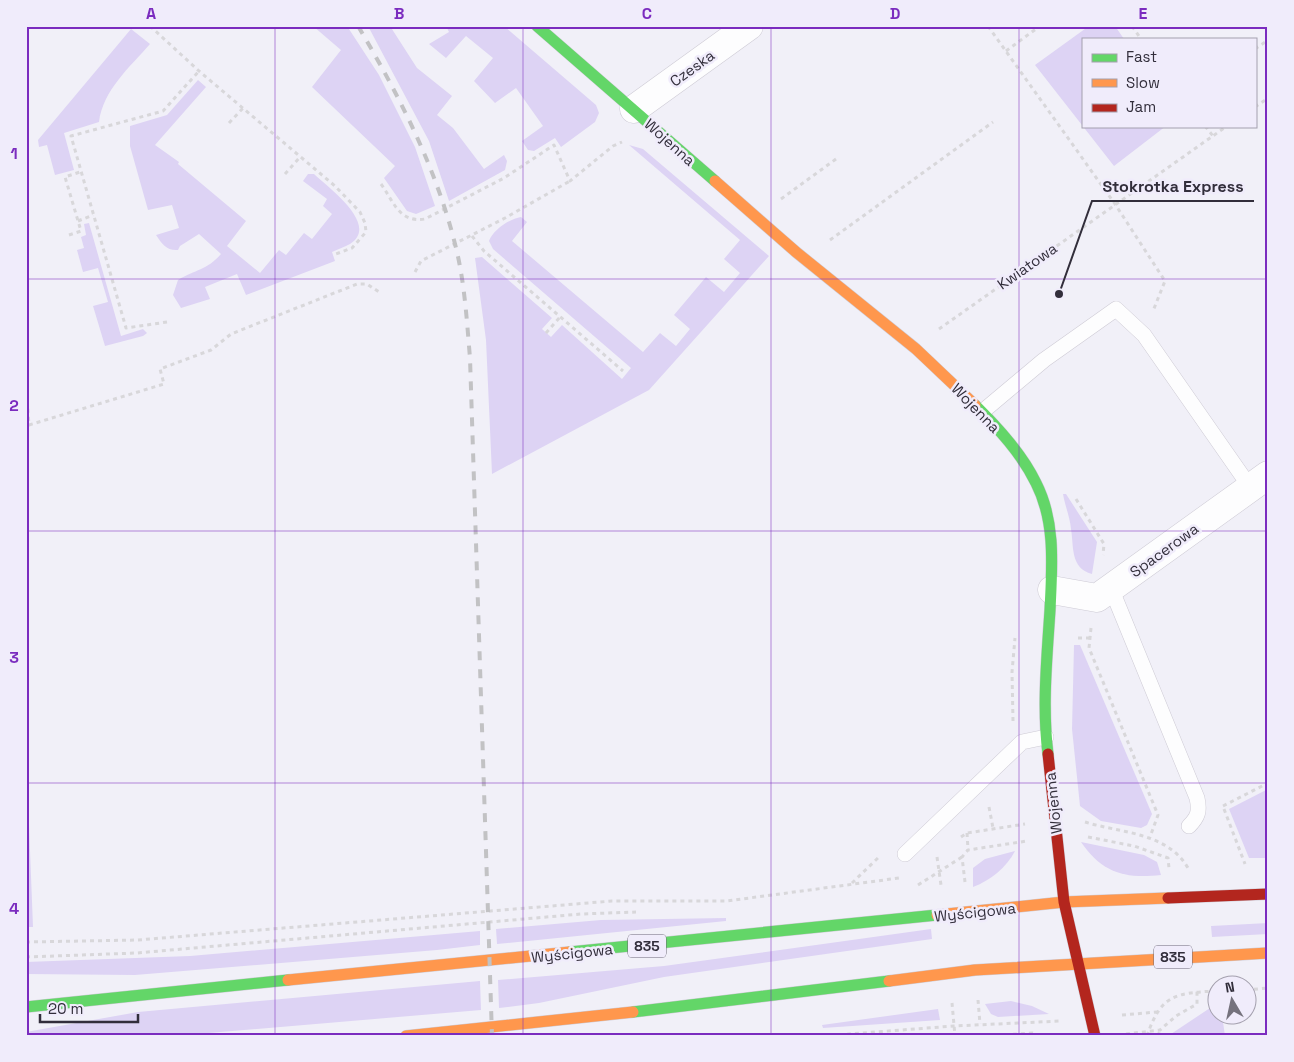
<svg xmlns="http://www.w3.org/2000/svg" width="1294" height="1062" font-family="'Space Grotesk',sans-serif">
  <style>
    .green { fill: #ddd3f4 }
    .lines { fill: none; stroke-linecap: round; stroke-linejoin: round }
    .lane-casing { stroke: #cecbd5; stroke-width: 16 }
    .street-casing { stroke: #cecbd5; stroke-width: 29 }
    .fast-casing { stroke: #cecbd5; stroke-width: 12 }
    .slow-casing { stroke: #cecbd5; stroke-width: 12 }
    .jam-casing { stroke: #cecbd5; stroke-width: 12 }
    .path { stroke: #d8d7da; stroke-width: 3; stroke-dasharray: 4 4; stroke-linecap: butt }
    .lane { stroke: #fdfdfe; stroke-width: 15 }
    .street { stroke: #fdfdfe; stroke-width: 28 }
    .fast { stroke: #63d668; stroke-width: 11 }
    .slow { stroke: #ff974d; stroke-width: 11 }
    .jam { stroke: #b3261e; stroke-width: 11 }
    .rail { stroke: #c2c2c4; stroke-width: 4; stroke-dasharray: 9 9; stroke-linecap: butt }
    .grid { fill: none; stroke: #7b2cbf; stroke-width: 1; stroke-opacity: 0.55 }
    .labels { text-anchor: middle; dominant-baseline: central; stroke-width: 5; stroke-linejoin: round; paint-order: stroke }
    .shield { fill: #f0ecfb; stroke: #6b6775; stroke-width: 1 }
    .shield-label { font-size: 14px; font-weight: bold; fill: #322e3b }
    .street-label { font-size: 15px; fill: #322e3b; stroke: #f0ecfb }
    .leader { fill: none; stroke: #322e3b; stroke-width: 2 }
    .callout-dot { fill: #322e3b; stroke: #f0ecfb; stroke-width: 2 }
    .callout-label { font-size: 16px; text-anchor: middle; font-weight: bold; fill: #322e3b; stroke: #f0ecfb; stroke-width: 5; stroke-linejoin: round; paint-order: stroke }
    .neatline { fill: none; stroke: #7b2cbf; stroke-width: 2 }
    .grid-label { font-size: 16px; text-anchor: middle; font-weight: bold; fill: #7b2cbf }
  </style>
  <rect width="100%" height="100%" fill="#f1f0f8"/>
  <!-- green -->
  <g class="green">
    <path d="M 313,26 L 347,26 L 379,75 L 415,147 L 435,206 L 416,214 L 407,211 L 384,178 L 395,166 L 312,87 L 341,50 Z"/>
    <path d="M 368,26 L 390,26 L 417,68 L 452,96 L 437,115 L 453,128 L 484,169 L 504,155 L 507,161 L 505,170 L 449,201 L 429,141 Z"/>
    <path d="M 446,26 L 504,26 L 596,105 L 599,113 L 595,122 L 561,147 L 555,138 L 534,151 L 528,150 L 522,141 L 543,126 L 516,88 L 495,103 L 474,81 L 493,58 L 466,36 L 446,58 L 429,44 L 449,32 Z"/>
    <path d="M 1089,26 L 1115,26 L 1124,39 L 1083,39 L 1083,126 L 1166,126 L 1114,166 L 1035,65 Z"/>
    <path d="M 131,29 L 150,44 C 130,67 103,90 99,122 L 64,133 L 74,170 L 55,175 L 47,145 L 39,147 L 38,140 Z"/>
    <path d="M 198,80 L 206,87 L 155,145 L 179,162 L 178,164 L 246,221 L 227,246 L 260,273 L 279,250 L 286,255 L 304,233 L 312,239 L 332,214 L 323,206 L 327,199 L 303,181 L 308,174 L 314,174 C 329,188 380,225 350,244 C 345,247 338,249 332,252 L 335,261 L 246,295 L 237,274 L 205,287 L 210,299 L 181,308 L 173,295 L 178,280 C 196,269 206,271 221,254 L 199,234 L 180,246 L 178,250 C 167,251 162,244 156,235 L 179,228 L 172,205 L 148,210 L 130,146 L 130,126 L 167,115 Z"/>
    <path d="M 629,145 L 643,149 L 769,256 L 649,390 L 492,474 L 486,340 L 475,258 L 482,257 L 552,318 L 542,329 L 551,337 L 562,325 L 622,379 L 631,368 L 493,249 L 489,241 C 493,230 509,219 521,217 L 527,222 L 512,241 L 643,352 L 660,333 L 676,346 L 690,329 L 674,315 L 706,277 L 724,292 L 740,273 L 724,259 L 740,240 Z"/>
    <path d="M 89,223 L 121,336 L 143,329 L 147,333 L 143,336 L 105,346 L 93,306 L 108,302 L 98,268 L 83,272 L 77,250 L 84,248 L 81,237 L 86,235 L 84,224 Z"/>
    <path d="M 1063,494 L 1066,494 L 1097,542 L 1092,574 C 1070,568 1074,547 1071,529 C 1070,517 1065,506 1063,494 Z"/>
    <path d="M 1074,645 L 1080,645 L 1152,814 L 1147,825 L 1141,828 L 1101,821 L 1080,806 L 1072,729 Z"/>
    <path d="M 1268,789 L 1268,858 L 1249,858 L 1229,809 Z"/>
    <path d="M 26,825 L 29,825 L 33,927 L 26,927 Z"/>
    <path d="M 1081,842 L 1144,855 L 1157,862 L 1161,875 C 1125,879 1102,873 1081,842 Z"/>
    <path d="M 1015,851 C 1006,868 991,880 973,887 L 973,868 L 985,859 Z"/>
    <path d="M 726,918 L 726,921 L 497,944 L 496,929 L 601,920 Z"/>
    <path d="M 1268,923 L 1268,934 L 1212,937 L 1211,926 Z"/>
    <path d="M 931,929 L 932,939 L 664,977 L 539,1003 L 499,1008 L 498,980 L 664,966 Z"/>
    <path d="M 480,931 L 480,945 L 437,950 L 135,975 L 26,974 L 26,962 L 190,956 Z"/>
    <path d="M 480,981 L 481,1010 L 173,1036 L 26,1036 L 26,1032 L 138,1012 Z"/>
    <path d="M 1011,1001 L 1032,1006 L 1049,1014 L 998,1017 L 991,1014 L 985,1004 Z"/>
    <path d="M 1216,1004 L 1216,1014 L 1222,1015 L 1225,1036 L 1168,1036 Z"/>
    <path d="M 938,1009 L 940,1020 L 823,1028 L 822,1025 Z"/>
  </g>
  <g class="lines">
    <defs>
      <g id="lane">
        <path d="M 982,412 L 1044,360 L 1116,309 L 1144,335 L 1250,487"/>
        <path d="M 1111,588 L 1197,798 C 1200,811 1198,817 1189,826"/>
        <path d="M 905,854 L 1022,742 L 1046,737"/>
      </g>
      <g id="street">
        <path d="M 634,109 L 749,26"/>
        <path d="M 1052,590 L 1097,598 L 1268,475"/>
      </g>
      <g id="fast">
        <path d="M 537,26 L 715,181"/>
        <path d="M 975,405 C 998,428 1022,454 1036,483 C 1056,522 1052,567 1050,610 C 1047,657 1042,707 1048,754"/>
        <path d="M 570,952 L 937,915"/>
        <path d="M 26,1007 L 288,980"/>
        <path d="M 633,1012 L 889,981"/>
      </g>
      <g id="slow">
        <path d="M 715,181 L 796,252 L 916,349 L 975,405"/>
        <path d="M 937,915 L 1064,902 L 1168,898"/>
        <path d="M 288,980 L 570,952"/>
        <path d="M 889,981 L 975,970 L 1268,953"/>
        <path d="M 406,1036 L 633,1012"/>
      </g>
      <g id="jam">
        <path d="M 1048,754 L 1064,902 L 1095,1036"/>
        <path d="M 1168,898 L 1268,894"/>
      </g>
    </defs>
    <!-- lane casing -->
    <use href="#lane" class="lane-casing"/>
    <!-- street casing -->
    <use href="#street" class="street-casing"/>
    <!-- fast casing -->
    <use href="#fast" class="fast-casing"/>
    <!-- slow casing -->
    <use href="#slow" class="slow-casing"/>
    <!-- jam casing -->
    <use href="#jam" class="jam-casing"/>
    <!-- path -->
    <g class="path">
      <path d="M 150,26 L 199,71 L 335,186 L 360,212 L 365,223 L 366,232 L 352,248 L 336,254"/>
      <path d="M 988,26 L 1115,204 L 1165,281 L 1153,311"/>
      <path d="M 1132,26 L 1141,39"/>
      <path d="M 1255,49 L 1268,40"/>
      <path d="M 1006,51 L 1040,26"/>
      <path d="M 1255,107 L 1268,98"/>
      <path d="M 229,123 L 244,107"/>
      <path d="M 1205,126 L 1213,136"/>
      <path d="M 285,174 L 301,156"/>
      <path d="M 381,184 C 394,202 399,223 425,219 L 504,178 L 554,145 L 570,181 L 613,146 L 622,142"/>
      <path d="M 781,199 L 836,159"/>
      <path d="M 78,221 L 93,215"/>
      <path d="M 69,235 L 81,231 L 65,177 L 80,172"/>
      <path d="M 472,236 L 484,251 L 623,371"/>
      <path d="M 830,240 L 993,122"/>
      <path d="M 415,272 L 421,261 L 505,218 L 570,181"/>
      <path d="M 167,322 L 126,328 L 71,136 L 163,111 L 199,71"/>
      <path d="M 939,329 L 1227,126"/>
      <path d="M 546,333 L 560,317"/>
      <path d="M 26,385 L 29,425 L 164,384 L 160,369 L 211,350 L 231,334 L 357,284 L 367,284 L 379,292"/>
      <path d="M 1076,499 L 1104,544 L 1103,555"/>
      <path d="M 1091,628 L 1089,648 L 1158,815 L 1150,837"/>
      <path d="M 1078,638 L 1089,638"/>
      <path d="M 1013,721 L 1012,672 L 1015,638"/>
      <path d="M 1223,806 L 1268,783"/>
      <path d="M 989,807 L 993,828"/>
      <path d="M 1224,809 L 1245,864"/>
      <path d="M 1085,822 C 1120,833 1167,832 1188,868"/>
      <path d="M 967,833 L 968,850"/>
      <path d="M 961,837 L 967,833 L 1025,824"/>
      <path d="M 1088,837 L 1134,846 L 1168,858 L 1169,868"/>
      <path d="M 937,857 L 941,885"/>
      <path d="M 965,882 L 962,857 L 968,850 L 1027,841"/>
      <path d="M 852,883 L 880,856"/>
      <path d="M 918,885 L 962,857"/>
      <path d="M 26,942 L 138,940 L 612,901 L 727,901 L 899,878"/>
      <path d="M 26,957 L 137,953 L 581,914 L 636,912"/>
      <path d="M 1246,990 L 1268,988"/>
      <path d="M 978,1000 L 980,1024"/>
      <path d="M 952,1003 L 955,1036"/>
      <path d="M 1122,1015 L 1157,1012"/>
      <path d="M 1126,1034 L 1160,1030 L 1176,1016 L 1197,1004 L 1197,988"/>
      <path d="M 823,1036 L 954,1026 L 1061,1021"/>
      <path d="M 989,1036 L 1032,1033 L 1041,1036"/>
      <path d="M 1147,1036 C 1161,994 1176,993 1216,991"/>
      <path d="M 1158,1036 L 1160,1030"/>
    </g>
    <!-- lane -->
    <use href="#lane" class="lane"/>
    <!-- street -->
    <use href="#street" class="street"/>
    <!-- fast -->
    <use href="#fast" class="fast"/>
    <!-- slow -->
    <use href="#slow" class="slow"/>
    <!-- jam -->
    <use href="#jam" class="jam"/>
    <!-- rail -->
    <path class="rail" d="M 358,26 C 400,97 438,171 457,252 C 465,287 467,323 470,358 L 492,1036"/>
  </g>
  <!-- grid -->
  <path class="grid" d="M 275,26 L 275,1036M 523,26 L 523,1036M 771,26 L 771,1036M 1019,26 L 1019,1036M 26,279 L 1268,279M 26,531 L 1268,531M 26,783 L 1268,783"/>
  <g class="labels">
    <!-- shield labels -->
    <g class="shield">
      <rect x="628" y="934.5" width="38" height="23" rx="4"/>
      <rect x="1154" y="945.5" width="38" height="23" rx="4"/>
    </g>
    <g class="shield-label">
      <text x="647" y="946">835</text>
      <text x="1173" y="957">835</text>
    </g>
    <!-- street labels -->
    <g class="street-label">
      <text transform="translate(692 68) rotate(-36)">Czeska</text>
      <text transform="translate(670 142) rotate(42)">Wojenna</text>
      <text transform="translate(1027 266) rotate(-35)">Kwiatowa</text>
      <text transform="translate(976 408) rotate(46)">Wojenna</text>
      <text transform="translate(1164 550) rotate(-36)">Spacerowa</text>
      <text transform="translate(1053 803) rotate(-96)">Wojenna</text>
      <text transform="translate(975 912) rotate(-6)">Wyścigowa</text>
      <text transform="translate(572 953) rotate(-6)">Wyścigowa</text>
    </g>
  </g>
  <!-- callouts -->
  <path class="leader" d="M1059 294L1092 201H1254"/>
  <circle class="callout-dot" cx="1059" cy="294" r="5"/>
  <g class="callout-label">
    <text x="1173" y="192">Stokrotka Express</text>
  </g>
  <!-- border -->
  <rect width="1294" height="1062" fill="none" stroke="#f0ecfb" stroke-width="55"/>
  <!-- legend -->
  <rect x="1082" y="38" width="175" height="90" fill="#f0ecfb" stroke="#a4a0ae"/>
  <rect x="1092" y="54" width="25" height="8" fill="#63d668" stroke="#a4a0ae"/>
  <text x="1126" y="62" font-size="15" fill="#322e3b">Fast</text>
  <rect x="1092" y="79" width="25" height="8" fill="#ff974d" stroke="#a4a0ae"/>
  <text x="1126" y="88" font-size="15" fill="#322e3b">Slow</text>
  <rect x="1092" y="104" width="25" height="8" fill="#b3261e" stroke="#a4a0ae"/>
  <text x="1126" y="112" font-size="15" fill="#322e3b">Jam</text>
  <!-- north arrow -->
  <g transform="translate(1232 1000) rotate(351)"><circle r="24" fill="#f0ecfb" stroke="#a4a0ae"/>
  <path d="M0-4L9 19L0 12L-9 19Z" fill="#75727d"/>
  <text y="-8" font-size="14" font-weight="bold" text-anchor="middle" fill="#322e3b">N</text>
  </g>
  <!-- scale -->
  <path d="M40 1014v8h98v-8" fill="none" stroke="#322e3b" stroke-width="2.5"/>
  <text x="48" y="1014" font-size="15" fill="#322e3b" stroke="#f0ecfb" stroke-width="4" paint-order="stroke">20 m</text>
  <rect x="28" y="28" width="1238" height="1006" class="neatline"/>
  <g class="grid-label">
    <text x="151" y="19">A</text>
    <text x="399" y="19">B</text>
    <text x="647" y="19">C</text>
    <text x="895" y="19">D</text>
    <text x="1143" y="19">E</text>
    <text x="14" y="159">1</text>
    <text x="14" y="411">2</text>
    <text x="14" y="663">3</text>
    <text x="14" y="914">4</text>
  </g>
</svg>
